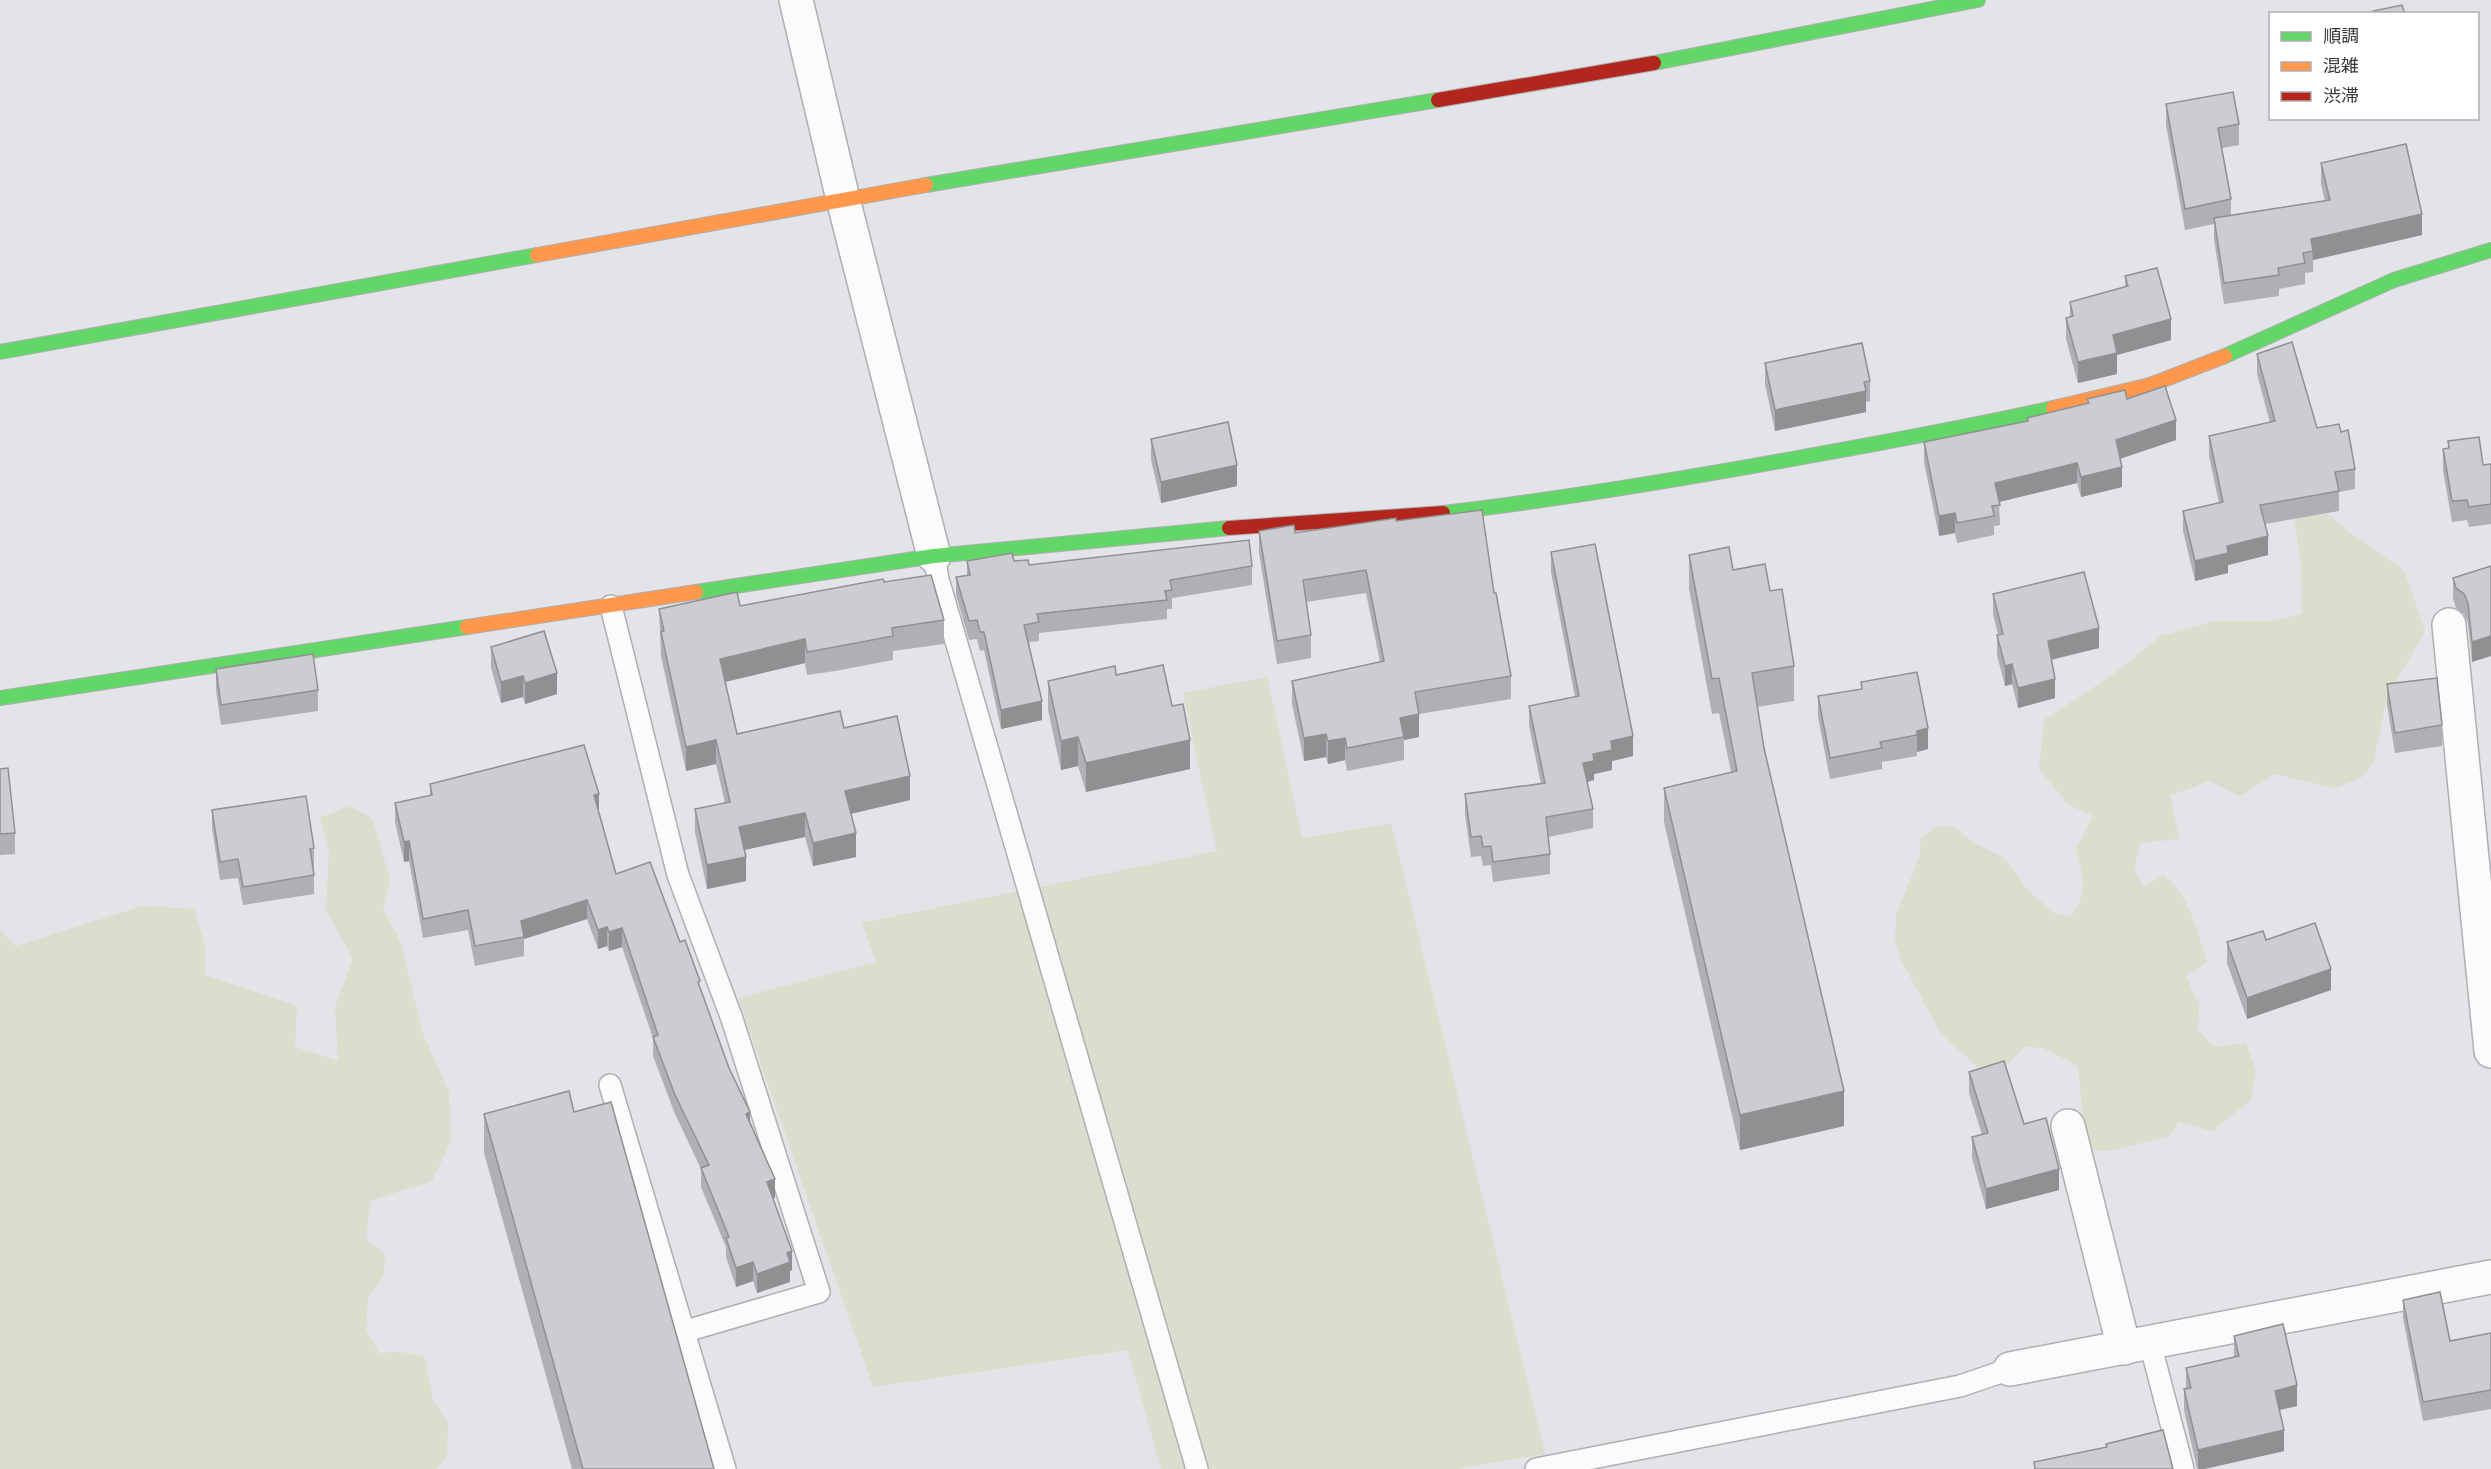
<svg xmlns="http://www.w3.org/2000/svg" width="2491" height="1469" font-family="'Titillium Web','Noto Sans JP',sans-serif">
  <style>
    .green { fill: #d9decd }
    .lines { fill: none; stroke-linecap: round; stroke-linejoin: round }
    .lane-casing { stroke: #aeafb2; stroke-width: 24 }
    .street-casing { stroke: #aeafb2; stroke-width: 36 }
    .fast-casing { stroke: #aeafb2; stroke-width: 16 }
    .slow-casing { stroke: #aeafb2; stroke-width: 16 }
    .jam-casing { stroke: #aeafb2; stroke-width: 16 }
    .lane { stroke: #fbfbfc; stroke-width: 21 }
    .street { stroke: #fbfbfc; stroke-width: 33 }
    .fast { stroke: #63d668; stroke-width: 14 }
    .slow { stroke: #ff974d; stroke-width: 14 }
    .jam { stroke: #b3261e; stroke-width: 14 }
    .wall { fill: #afb0b3 }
    .shaded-wall { fill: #8f9092 }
    .building { fill: #cccdd0; stroke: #8f9092; stroke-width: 1.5 }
  </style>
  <rect width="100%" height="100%" fill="#e3e4e8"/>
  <!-- green -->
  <g class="green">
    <path d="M 2322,509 L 2349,532 L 2404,570 L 2425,631 L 2387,698 L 2373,764 L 2360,779 L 2334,788 L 2275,774 L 2240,796 L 2209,781 L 2170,796 L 2179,839 L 2141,843 L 2134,868 L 2143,887 L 2163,875 C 2189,893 2198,933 2207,962 L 2186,976 L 2199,1005 L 2198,1030 L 2214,1047 L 2246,1043 L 2256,1070 L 2251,1100 L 2212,1131 L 2179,1122 L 2168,1137 C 2143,1141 2121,1151 2096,1151 L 2085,1140 L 2078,1066 L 2043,1048 L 2024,1047 L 2006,1066 L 1982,1071 L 1941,1034 L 1900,958 L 1895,941 L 1896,915 L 1919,858 L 1921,838 L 1939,826 L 1954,827 L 1976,844 L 2004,858 L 2027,889 L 2053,913 L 2071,916 C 2089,893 2083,875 2076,849 L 2093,816 L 2069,805 L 2039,769 L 2044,720 L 2115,673 L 2161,636 L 2215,621 L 2270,621 L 2302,614 L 2301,562 L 2293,512 Z"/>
    <path d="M 1267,677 L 1302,838 L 1391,823 L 1545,1454 L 1457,1469 L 1161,1469 L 1128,1350 L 873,1387 L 738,998 L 876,962 L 862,923 L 1217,851 L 1183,693 Z"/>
    <path d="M 349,806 L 372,818 L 390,879 L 383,909 L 400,941 L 423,1034 L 449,1092 L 451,1141 L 432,1181 L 370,1201 L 366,1240 L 385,1254 L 384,1275 L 368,1298 L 366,1329 L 379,1353 L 400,1352 L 424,1356 L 433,1399 L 448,1423 L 447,1456 L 436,1469 L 0,1469 L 0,923 L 1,931 L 16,946 L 142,906 L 194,909 L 205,946 L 205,975 L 297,1006 L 295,1047 L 338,1061 L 335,1006 L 353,959 L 326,910 L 329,849 L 320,818 Z"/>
  </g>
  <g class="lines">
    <defs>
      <g id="lane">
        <path d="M 934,556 L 938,579 L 1197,1469"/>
        <path d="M 611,606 L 678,875 L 732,1019 L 819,1292 L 686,1331"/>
        <path d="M 610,1085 L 725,1469"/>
        <path d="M 2150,1343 L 2183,1469"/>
        <path d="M 1536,1469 L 1960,1386 L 2010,1369"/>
      </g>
      <g id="street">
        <path d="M 796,0 L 843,199 L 934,556"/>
        <path d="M 2449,625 L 2491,1051"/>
        <path d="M 2068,1126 L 2124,1348"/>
        <path d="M 2010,1369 L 2491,1277"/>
      </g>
      <g id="fast">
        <path d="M 1654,63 L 1978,0"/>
        <path d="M 926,185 L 1438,100"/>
        <path d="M 0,352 L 537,255"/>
        <path d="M 2225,356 L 2394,280 L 2491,250"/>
        <path d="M 1443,513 C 1563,499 1683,479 1803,457 C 1886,442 1970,427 2053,408"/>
        <path d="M 696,592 L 934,556 L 1229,528"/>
        <path d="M 0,698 L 467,627"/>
      </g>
      <g id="slow">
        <path d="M 537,255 L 926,185"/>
        <path d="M 2053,408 L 2150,385 L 2225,356"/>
        <path d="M 467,627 L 696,592"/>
      </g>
      <g id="jam">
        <path d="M 1438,100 L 1654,63"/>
        <path d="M 1229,528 L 1443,513"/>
      </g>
    </defs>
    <!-- lane casing -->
    <use href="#lane" class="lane-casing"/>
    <!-- street casing -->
    <use href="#street" class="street-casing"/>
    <!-- fast casing -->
    <use href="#fast" class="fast-casing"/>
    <!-- slow casing -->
    <use href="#slow" class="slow-casing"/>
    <!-- jam casing -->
    <use href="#jam" class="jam-casing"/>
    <!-- lane -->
    <use href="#lane" class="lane"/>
    <!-- street -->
    <use href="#street" class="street"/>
    <!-- fast -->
    <use href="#fast" class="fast"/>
    <!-- slow -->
    <use href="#slow" class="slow"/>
    <!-- jam -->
    <use href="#jam" class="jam"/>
  </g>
  <!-- wall -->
  <g class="wall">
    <path d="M 2166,104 L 2239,124 L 2239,145 L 2222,148 L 2231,199 L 2231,216 L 2325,201 L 2321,184 L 2321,163 L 2422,235 L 2313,260 L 2313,272 L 2305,273 L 2305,284 L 2279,289 L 2279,296 L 2224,304 L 2214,239 L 2214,224 L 2185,230 L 2166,125 Z"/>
    <path d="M 2125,276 L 2171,340 L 2117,355 L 2117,374 L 2078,383 L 2066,339 L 2066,318 L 2070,317 L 2070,302 L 2125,287 Z"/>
    <path d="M 2257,354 L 2317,428 L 2341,432 L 2355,469 L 2355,489 L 2339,492 L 2339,511 L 2265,524 L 2268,555 L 2228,565 L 2228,573 L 2195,581 L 2183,531 L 2183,511 L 2219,503 L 2209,456 L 2209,436 L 2270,423 L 2257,374 Z"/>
    <path d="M 1765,363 L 1870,381 L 1870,401 L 1866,402 L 1866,412 L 1775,431 L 1765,384 Z"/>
    <path d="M 2087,399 L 2127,399 L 2176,440 L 2120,459 L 2122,487 L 2081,497 L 2077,483 L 1999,502 L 2000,525 L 1994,526 L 1994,535 L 1957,543 L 1955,533 L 1939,536 L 1924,462 L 1924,442 L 2027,421 L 2027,418 L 2087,403 Z"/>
    <path d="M 1151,439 L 1237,486 L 1161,503 L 1151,460 Z"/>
    <path d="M 2448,441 L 2483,465 L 2491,464 L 2491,524 L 2469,527 L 2467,520 L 2452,522 L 2443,470 L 2443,449 L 2448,448 Z"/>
    <path d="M 1396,521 L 1494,593 L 1511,676 L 1511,699 L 1419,714 L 1419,737 L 1404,740 L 1404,760 L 1347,771 L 1345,760 L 1328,764 L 1326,757 L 1304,761 L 1292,704 L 1292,681 L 1380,662 L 1366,593 L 1306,602 L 1311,635 L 1311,658 L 1277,664 L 1259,553 L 1259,531 L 1295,533 Z"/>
    <path d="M 1551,552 L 1633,756 L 1612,761 L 1612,770 L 1594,774 L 1594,780 L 1587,782 L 1593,809 L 1593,828 L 1548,837 L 1550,854 L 1550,874 L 1493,882 L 1491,865 L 1483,866 L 1481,856 L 1471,857 L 1465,814 L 1465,794 L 1541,784 L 1529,726 L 1529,706 L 1575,697 L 1551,572 Z"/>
    <path d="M 1689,555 L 1733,570 L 1770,591 L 1794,666 L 1794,701 L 1757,707 L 1764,748 L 1844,1126 L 1740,1150 L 1664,822 L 1664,788 L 1731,772 L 1719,713 L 1712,714 L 1689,589 Z"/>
    <path d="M 967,561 L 1014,561 L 1029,565 L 1252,566 L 1252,585 L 1172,598 L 1172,609 L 1167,609 L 1167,619 L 1039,633 L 1039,641 L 1029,642 L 1042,720 L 1001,729 L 984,650 L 980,651 L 977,639 L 969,640 L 956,595 L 956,577 L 967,575 Z"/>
    <path d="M 2491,566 L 2472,662 L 2468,623 L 2464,614 L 2456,608 L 2453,598 L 2453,578 Z"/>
    <path d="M 884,582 L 944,620 L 944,644 L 893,651 L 893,660 L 835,671 L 807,675 L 805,663 L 725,682 L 737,734 L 844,728 L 910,800 L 851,814 L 856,857 L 813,866 L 805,837 L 744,850 L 746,881 L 707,889 L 695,832 L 695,809 L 725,803 L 716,764 L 686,771 L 661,656 L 659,609 L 740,606 Z"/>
    <path d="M 1993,594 L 2099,648 L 2052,660 L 2055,698 L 2018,708 L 2012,684 L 2005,686 L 1997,655 L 1997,635 L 1998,635 L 1993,614 Z"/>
    <path d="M 491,647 L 557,694 L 525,704 L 523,697 L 501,703 L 491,668 Z"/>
    <path d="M 216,669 L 318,690 L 318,711 L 221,725 L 216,690 Z"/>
    <path d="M 1917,672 L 1928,749 L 1917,752 L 1917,756 L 1882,762 L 1882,769 L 1830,779 L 1818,717 L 1818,696 L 1861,689 L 1861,682 Z"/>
    <path d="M 1116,675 L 1172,706 L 1190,769 L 1086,792 L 1078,766 L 1061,770 L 1048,710 L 1048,681 Z"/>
    <path d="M 2387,684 L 2442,725 L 2442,746 L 2395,753 L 2387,705 Z"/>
    <path d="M 0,769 L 15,833 L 15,854 L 0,855 Z"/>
    <path d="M 430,784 L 599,812 L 616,874 L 680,942 L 700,990 L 750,1122 L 775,1198 L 773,1199 L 792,1270 L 790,1271 L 790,1282 L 757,1293 L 753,1281 L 736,1287 L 726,1257 L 726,1247 L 701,1187 L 701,1169 L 675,1114 L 653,1056 L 653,1038 L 622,947 L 609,951 L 607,946 L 598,949 L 587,919 L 524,939 L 524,956 L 475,966 L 468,930 L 423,938 L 409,861 L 404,862 L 395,822 L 395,803 L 430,796 Z"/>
    <path d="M 212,810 L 314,848 L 314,867 L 313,867 L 314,875 L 314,894 L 243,905 L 238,878 L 220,880 L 212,828 Z"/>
    <path d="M 2266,940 L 2331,990 L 2247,1019 L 2227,963 L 2227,942 Z"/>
    <path d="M 1969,1072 L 2024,1124 L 2059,1190 L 1986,1209 L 1972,1158 L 1972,1137 L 1982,1135 L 1969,1093 Z"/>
    <path d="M 574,1112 L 714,1469 L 572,1469 L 484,1153 L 484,1114 Z"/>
    <path d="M 2403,1300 L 2450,1341 L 2491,1333 L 2491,1409 L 2423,1421 L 2403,1318 Z"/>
    <path d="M 2234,1336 L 2297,1406 L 2280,1410 L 2284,1451 L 2204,1469 L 2197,1469 L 2184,1410 L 2184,1389 L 2186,1388 L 2186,1368 L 2234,1357 Z"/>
  </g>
  <!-- shaded-wall -->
  <g class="shaded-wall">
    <path d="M 2422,214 L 2422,235 L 2313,260 L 2311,239 Z"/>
    <path d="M 2171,319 L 2171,340 L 2117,355 L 2117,374 L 2078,383 L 2078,362 L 2113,335 Z"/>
    <path d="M 1866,391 L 1866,412 L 1775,431 L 1775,410 Z"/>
    <path d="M 2176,420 L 2176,440 L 2116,460 L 2116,440 Z"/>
    <path d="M 2077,463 L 2077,483 L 1995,503 L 1995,483 Z"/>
    <path d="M 1237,465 L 1237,486 L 1161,503 L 1161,482 Z"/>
    <path d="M 2122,467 L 2122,487 L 2081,497 L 2081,477 Z"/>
    <path d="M 1955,513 L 1955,533 L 1939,536 L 1939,516 Z"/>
    <path d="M 2268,536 L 2268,555 L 2228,565 L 2228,573 L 2195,581 L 2195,561 L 2227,546 Z"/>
    <path d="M 2099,628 L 2099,648 L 2048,660 L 2048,641 Z"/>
    <path d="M 2491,636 L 2491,656 L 2472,662 L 2472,642 Z"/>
    <path d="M 805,639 L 805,663 L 720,683 L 720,659 Z"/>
    <path d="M 2012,664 L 2012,684 L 2005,686 L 2005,666 Z"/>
    <path d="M 557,673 L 557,694 L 525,704 L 525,683 Z"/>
    <path d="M 523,676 L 523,697 L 501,703 L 501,682 Z"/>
    <path d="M 2055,679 L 2055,698 L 2018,708 L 2018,688 Z"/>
    <path d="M 1042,701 L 1042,720 L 1001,729 L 1001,710 Z"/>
    <path d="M 1419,714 L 1419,737 L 1404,740 L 1400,718 Z"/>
    <path d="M 1928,728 L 1928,749 L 1917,752 L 1917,731 Z"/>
    <path d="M 1326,734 L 1326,757 L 1304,761 L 1304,738 Z"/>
    <path d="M 1633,736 L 1633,756 L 1612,761 L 1612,770 L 1594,774 L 1594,780 L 1583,783 L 1583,763 L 1593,754 L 1611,741 Z"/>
    <path d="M 1078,737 L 1078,766 L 1061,770 L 1061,741 Z"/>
    <path d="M 1345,738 L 1345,760 L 1328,764 L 1328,741 Z"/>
    <path d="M 716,740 L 716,764 L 686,771 L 686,747 Z"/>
    <path d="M 1190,740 L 1190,769 L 1086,792 L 1086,763 Z"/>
    <path d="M 910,776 L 910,800 L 845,815 L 845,791 Z"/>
    <path d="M 599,794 L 599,813 L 594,795 Z"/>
    <path d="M 805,813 L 805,837 L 739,851 L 739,827 Z"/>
    <path d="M 856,833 L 856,857 L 813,866 L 813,843 Z"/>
    <path d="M 409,841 L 409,861 L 404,862 L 404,842 Z"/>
    <path d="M 746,857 L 746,881 L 707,889 L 707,865 Z"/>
    <path d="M 587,900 L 587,919 L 524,939 L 521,921 Z"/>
    <path d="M 607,927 L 607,946 L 598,949 L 598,930 Z"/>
    <path d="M 622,928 L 622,947 L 609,951 L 609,932 Z"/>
    <path d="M 2331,969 L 2331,990 L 2247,1019 L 2247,998 Z"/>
    <path d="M 1844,1091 L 1844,1126 L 1740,1150 L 1740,1115 Z"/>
    <path d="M 750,1112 L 750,1131 L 746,1114 Z"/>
    <path d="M 2059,1169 L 2059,1190 L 1986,1209 L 1986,1189 Z"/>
    <path d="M 775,1179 L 775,1198 L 767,1201 L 767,1182 Z"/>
    <path d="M 792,1251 L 792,1270 L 790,1271 L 790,1282 L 757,1293 L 757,1274 L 787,1253 Z"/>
    <path d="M 753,1262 L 753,1281 L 736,1287 L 736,1268 Z"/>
    <path d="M 2297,1385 L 2297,1406 L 2275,1411 L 2275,1391 Z"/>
    <path d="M 2284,1430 L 2284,1451 L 2204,1469 L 2198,1469 L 2198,1450 Z"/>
  </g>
  <!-- building -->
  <g class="building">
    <path d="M 2402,5 L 2405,14 L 2374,14 L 2373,11 Z"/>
    <path d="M 2233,92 L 2239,124 L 2218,128 L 2231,199 L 2185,209 L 2166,104 Z"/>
    <path d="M 2406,144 L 2422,214 L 2311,239 L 2313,251 L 2303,253 L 2305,263 L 2278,268 L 2279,275 L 2224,283 L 2214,218 L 2330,200 L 2321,163 Z"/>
    <path d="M 2157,268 L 2171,319 L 2113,335 L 2117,353 L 2078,362 L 2066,318 L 2073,316 L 2070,302 L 2128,286 L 2125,276 Z"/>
    <path d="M 2292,342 L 2317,428 L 2339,424 L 2341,432 L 2348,430 L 2355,469 L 2335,472 L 2339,491 L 2260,505 L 2268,536 L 2227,546 L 2228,553 L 2195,561 L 2183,511 L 2223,502 L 2209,436 L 2275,421 L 2257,354 Z"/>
    <path d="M 1862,343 L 1870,381 L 1864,382 L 1866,391 L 1775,410 L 1765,363 Z"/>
    <path d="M 2165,386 L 2176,420 L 2116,440 L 2122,467 L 2081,477 L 2077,463 L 1995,483 L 2000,505 L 1992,506 L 1994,516 L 1957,523 L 1955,513 L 1939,516 L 1924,442 L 2028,421 L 2027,418 L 2089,403 L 2087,399 L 2125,390 L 2127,399 Z"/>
    <path d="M 1228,422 L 1237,465 L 1161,482 L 1151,439 Z"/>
    <path d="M 2479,437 L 2483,465 L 2491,464 L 2491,504 L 2469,507 L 2467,500 L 2452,501 L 2443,449 L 2449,448 L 2448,441 Z"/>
    <path d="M 1482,510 L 1494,593 L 1496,593 L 1511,676 L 1415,692 L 1419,714 L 1400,718 L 1404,737 L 1347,748 L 1345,738 L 1328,741 L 1326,734 L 1304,738 L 1292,681 L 1384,661 L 1366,570 L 1303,580 L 1311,635 L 1277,641 L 1259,531 L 1294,525 L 1295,533 L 1396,518 L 1396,521 Z"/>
    <path d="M 1249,540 L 1252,566 L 1170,580 L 1172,590 L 1165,591 L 1167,600 L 1037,614 L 1039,622 L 1024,625 L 1042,701 L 1001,710 L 984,632 L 980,632 L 977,620 L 969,621 L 956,577 L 970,575 L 967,561 L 1012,553 L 1014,561 L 1028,560 L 1029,565 Z"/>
    <path d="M 1595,544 L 1633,736 L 1611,741 L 1612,750 L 1593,754 L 1594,761 L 1583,763 L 1593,809 L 1546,817 L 1550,854 L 1493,862 L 1491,846 L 1483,847 L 1481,836 L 1471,837 L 1465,794 L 1545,783 L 1529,706 L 1579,696 L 1551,552 Z"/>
    <path d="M 1729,547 L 1733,570 L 1765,564 L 1770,591 L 1782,589 L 1794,666 L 1752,673 L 1764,748 L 1844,1091 L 1740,1115 L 1664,788 L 1737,771 L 1719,678 L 1712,679 L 1689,555 Z"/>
    <path d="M 2491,566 L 2491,636 L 2472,642 L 2468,603 L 2464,594 L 2456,588 L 2453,578 Z"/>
    <path d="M 2084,572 L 2099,628 L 2048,641 L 2055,679 L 2018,688 L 2012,664 L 2005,666 L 1997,635 L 2003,634 L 1993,594 Z"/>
    <path d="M 931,575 L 944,620 L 892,628 L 893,636 L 835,647 L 807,652 L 805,639 L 720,659 L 737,734 L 840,711 L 844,728 L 897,716 L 910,776 L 845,791 L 856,833 L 813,843 L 805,813 L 739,827 L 746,857 L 707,865 L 695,809 L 730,802 L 716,740 L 686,747 L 661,632 L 664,631 L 659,609 L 737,592 L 740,606 L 883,579 L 884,582 Z"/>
    <path d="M 544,631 L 557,673 L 525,683 L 523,676 L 501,682 L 491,647 Z"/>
    <path d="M 313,654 L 318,690 L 221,705 L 216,669 Z"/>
    <path d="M 1163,665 L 1172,706 L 1183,704 L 1190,740 L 1086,763 L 1078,737 L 1061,741 L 1048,681 L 1115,666 L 1116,675 Z"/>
    <path d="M 1917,672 L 1928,728 L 1917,731 L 1917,735 L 1880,742 L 1882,748 L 1830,758 L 1818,696 L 1862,689 L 1861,682 Z"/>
    <path d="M 2437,678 L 2442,725 L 2395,733 L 2387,684 Z"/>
    <path d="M 584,745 L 599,794 L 594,795 L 616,874 L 650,862 L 680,942 L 685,940 L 700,981 L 698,982 L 729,1068 L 750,1112 L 746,1114 L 775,1179 L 767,1182 L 792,1251 L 787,1253 L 790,1262 L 757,1274 L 753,1262 L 736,1268 L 726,1238 L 729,1237 L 701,1168 L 709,1165 L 675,1095 L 653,1037 L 658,1035 L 622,928 L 609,932 L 607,927 L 598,930 L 587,900 L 521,921 L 524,937 L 475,946 L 468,910 L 423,919 L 409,841 L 404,842 L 395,803 L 432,795 L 430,784 Z"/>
    <path d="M 8,768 L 15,833 L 0,834 L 0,769 Z"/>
    <path d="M 306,796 L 314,848 L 310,849 L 314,875 L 243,887 L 238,859 L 220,862 L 212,810 Z"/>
    <path d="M 2315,923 L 2331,969 L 2247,998 L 2227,942 L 2263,931 L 2266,940 Z"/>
    <path d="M 2004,1061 L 2024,1124 L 2046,1118 L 2059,1169 L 1986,1189 L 1972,1137 L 1988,1133 L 1969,1072 Z"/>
    <path d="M 569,1091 L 574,1112 L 611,1102 L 714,1469 L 583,1469 L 484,1114 Z"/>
    <path d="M 2440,1292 L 2450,1341 L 2491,1333 L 2491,1390 L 2423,1402 L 2403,1300 Z"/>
    <path d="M 2283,1324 L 2297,1385 L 2275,1391 L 2284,1430 L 2198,1450 L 2184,1389 L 2191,1388 L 2186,1368 L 2239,1356 L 2234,1336 Z"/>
    <path d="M 2163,1430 L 2173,1469 L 2035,1469 L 2034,1462 L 2107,1447 L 2106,1444 Z"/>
  </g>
  <!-- legend -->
  <rect x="2269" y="12" width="210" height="108" fill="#ffffff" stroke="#afafb1" stroke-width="1.5"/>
  <rect x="2281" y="32" width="30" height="9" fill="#63d668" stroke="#afafb1" stroke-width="1.5"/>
  <text x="2323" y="42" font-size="18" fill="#38383b">順調</text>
  <rect x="2281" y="62" width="30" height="9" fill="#ff974d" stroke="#afafb1" stroke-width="1.5"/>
  <text x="2323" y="72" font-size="18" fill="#38383b">混雑</text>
  <rect x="2281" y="92" width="30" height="9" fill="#b3261e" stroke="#afafb1" stroke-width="1.5"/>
  <text x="2323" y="102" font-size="18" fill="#38383b">渋滞</text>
</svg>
